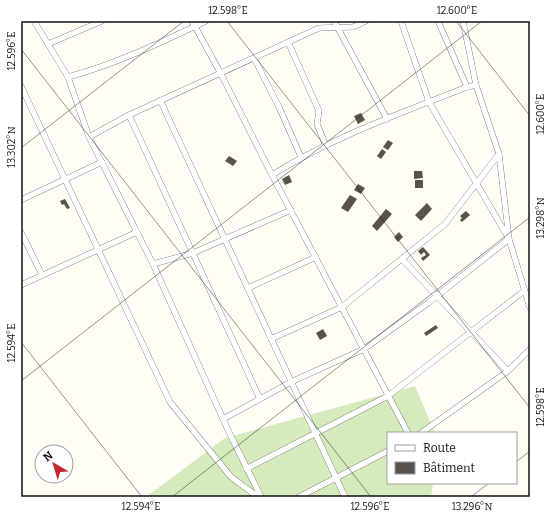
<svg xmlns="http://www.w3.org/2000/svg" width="551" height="518" font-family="Bitter,serif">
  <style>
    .grass { fill: #d5ebbd }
    .building { fill: #5a524d }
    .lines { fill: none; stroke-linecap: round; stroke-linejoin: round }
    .minor-casing { stroke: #444; stroke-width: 6 }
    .minor { stroke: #fff; stroke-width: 5.5 }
    .ticks { fill: none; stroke: #111; stroke-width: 1; stroke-opacity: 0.45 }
    .neatline { fill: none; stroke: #111; stroke-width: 1.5 }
    .ticks-label { font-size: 10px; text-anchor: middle; fill: #111 }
  </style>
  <rect width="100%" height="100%" fill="#fffdf5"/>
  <!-- grass -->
  <path class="grass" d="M 415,386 L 435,433 L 388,433 L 388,483 L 433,483 L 431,497 L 146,497 L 225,438 Z"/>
  <!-- building -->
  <g class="building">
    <path d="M 361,113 L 365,120 L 358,124 L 354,116 Z"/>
    <path d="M 388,140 L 393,143 L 388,150 L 383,147 Z"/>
    <path d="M 382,149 L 386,152 L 381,159 L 377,156 Z"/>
    <path d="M 229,156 L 237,161 L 233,166 L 225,161 Z"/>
    <path d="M 414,171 L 422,171 L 423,178 L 414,179 Z"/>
    <path d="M 289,175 L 292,182 L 285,185 L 282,179 Z"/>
    <rect x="415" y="180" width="8" height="8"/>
    <path d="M 358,184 L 365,188 L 361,194 L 354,190 Z"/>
    <path d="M 350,195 L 357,199 L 348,212 L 341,208 Z"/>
    <path d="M 65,199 L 70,208 L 67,209 L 64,204 L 62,205 L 60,201 Z"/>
    <path d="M 427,203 L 432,209 L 421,221 L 415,215 Z"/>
    <path d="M 386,209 L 392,214 L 377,231 L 372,226 Z"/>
    <path d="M 466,211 L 470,215 L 462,222 L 460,220 L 462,218 L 460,216 Z"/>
    <path d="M 399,232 L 403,237 L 398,242 L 394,237 Z"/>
    <path d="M 423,247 L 430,255 L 423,261 L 421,258 L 426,255 L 424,252 L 421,255 L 418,251 Z"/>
    <path d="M 436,325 L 438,328 L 426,336 L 424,333 Z"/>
    <path d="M 323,329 L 327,336 L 320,340 L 316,333 Z"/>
  </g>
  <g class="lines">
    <defs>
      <g id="minor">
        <path d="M 34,21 L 68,77 L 89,137 L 153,264 L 228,430 L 261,497"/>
        <path d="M 192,21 L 221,74 L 272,175 L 408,433"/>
        <path d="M 334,21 L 387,119"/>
        <path d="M 401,21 L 429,102 L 509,239 L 530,308"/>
        <path d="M 438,21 L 467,87"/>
        <path d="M 288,42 L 319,111 L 317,124 L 326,146"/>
        <path d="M 48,44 L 102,21"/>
        <path d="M 254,58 L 279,107 L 301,157"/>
        <path d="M 68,77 C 116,64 160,43 206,21"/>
        <path d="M 21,86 L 170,402 L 231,477 L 258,497"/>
        <path d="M 160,100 L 345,497"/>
        <path d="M 129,115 L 260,399"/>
        <path d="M 89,137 L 129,115 L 319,28 L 353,27 L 366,21"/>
        <path d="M 272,175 C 333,137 401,113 467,87 L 476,85"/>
        <path d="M 21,200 L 102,162"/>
        <path d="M 21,232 L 42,275"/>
        <path d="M 402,259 L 508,371"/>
        <path d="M 153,264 L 193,253 L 291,210"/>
        <path d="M 21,285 L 137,232"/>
        <path d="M 248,288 L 316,257"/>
        <path d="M 271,339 L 342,307 L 445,224 L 499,154"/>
        <path d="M 223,419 L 293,381 L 364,349 L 428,303 L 509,239 L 499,154 L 476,85 L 463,21"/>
        <path d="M 421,433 L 508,371 L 530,349"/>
        <path d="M 246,469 L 388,396 L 524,291"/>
        <path d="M 299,497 L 388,451"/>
      </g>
    </defs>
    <!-- minor casing -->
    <use href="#minor" class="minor-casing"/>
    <!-- minor -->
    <use href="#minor" class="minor"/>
  </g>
  <!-- ticks -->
  <path class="ticks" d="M 227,21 L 530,408M 456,21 L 530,116M 21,49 L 371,497M 21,148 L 184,21M 21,342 L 142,497M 21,381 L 482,21M 516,462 L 530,451M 172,497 L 530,217M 471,497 L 489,483"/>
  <!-- border -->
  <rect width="551" height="518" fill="none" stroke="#ffffff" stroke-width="44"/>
  <!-- legend -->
  <rect x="387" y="432" width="130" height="52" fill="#ffffff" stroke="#a0a0a0"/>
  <rect x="395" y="445" width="20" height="6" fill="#ffffff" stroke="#a0a0a0"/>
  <text x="423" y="452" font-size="12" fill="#111111">Route</text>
  <rect x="395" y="462" width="20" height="12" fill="#5a524d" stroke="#a0a0a0"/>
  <text x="423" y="472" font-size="12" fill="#111111">Bâtiment</text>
  <!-- north arrow -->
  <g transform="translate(54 464) rotate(322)"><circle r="19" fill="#ffffff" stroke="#a0a0a0"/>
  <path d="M0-3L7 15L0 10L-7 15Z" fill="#c4262e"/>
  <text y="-6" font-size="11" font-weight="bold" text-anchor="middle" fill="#111111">N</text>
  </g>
  <rect x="22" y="22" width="507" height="474" class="neatline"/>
  <g class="ticks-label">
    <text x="228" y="14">12.598°E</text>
    <text x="457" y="14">12.600°E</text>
    <text transform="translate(11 51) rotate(-90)" y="4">12.596°E</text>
    <text transform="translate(540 114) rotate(-90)" y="4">12.600°E</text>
    <text transform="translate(11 147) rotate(-90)" y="4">13.302°N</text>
    <text transform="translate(540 218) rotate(-90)" y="4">13.298°N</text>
    <text transform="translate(11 343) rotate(-90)" y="4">12.594°E</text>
    <text transform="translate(540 407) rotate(-90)" y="4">12.598°E</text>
    <text x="141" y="510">12.594°E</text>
    <text x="370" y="510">12.596°E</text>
    <text x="472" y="510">13.296°N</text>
  </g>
</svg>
